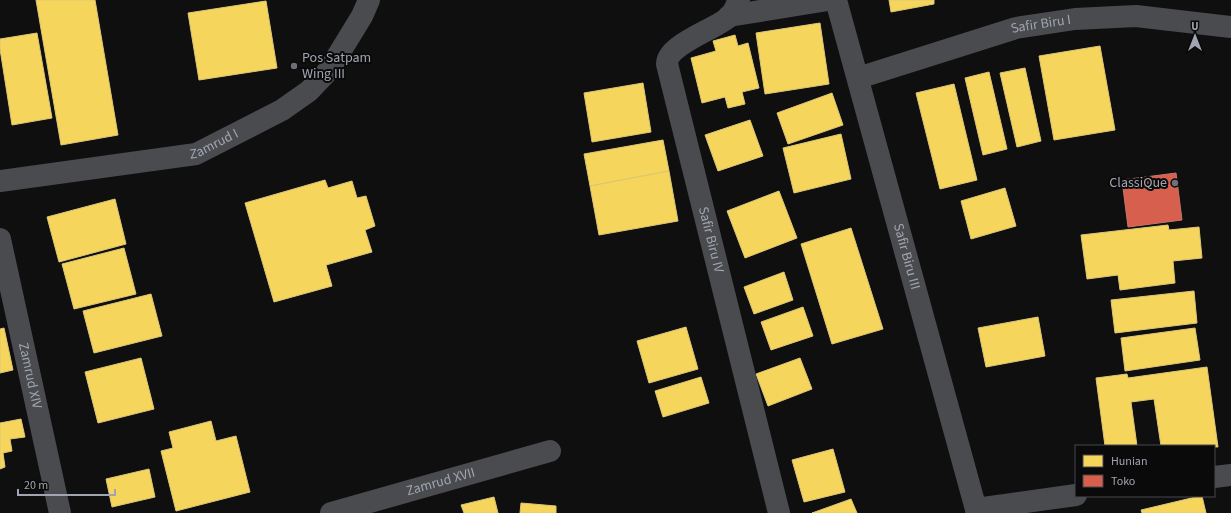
<svg xmlns="http://www.w3.org/2000/svg" width="1231" height="513" font-family="'Source Sans 3',sans-serif">
  <style>
    .homes { fill: #f6d55c; stroke: #dcc776 }
    .shops { fill: #d6604d; stroke: #c6756b }
    .lines { fill: none; stroke-linecap: round; stroke-linejoin: round }
    .street { stroke: #4a4b4f; stroke-width: 22 }
    .poi-dot { fill: #6d7079; stroke: #0a0a0b; stroke-width: 1.5 }
    .labels { text-anchor: middle; dominant-baseline: central; stroke-width: 4; stroke-linejoin: round; paint-order: stroke }
    .street-label { font-size: 14px; fill: #a0a5b1; stroke: #0a0a0b }
    .poi-label { font-size: 14px; fill: #a0a5b1; stroke: #0a0a0b; text-anchor: start }
  </style>
  <rect width="100%" height="100%" fill="#0f0f10"/>
  <!-- homes -->
  <g class="homes">
    <path d="M 36,0 L 95,0 L 118,135 L 61,145 Z"/>
    <path d="M 889,0 L 934,0 L 934,4 L 891,12 Z"/>
    <path d="M 266,1 L 277,68 L 199,80 L 188,13 Z"/>
    <path d="M 820,23 L 829,84 L 765,94 L 756,33 Z"/>
    <path d="M 37,33 L 52,118 L 12,125 L 0,49 L 0,39 Z"/>
    <path d="M 735,35 L 738,46 L 748,43 L 759,88 L 742,92 L 745,104 L 728,108 L 725,97 L 702,103 L 691,58 L 716,51 L 713,41 Z"/>
    <path d="M 1100,46 L 1115,130 L 1054,140 L 1039,56 Z"/>
    <path d="M 1025,68 L 1041,141 L 1017,147 L 1000,73 Z"/>
    <path d="M 989,72 L 1007,149 L 983,155 L 965,78 Z"/>
    <path d="M 643,83 L 651,132 L 592,142 L 584,93 Z"/>
    <path d="M 954,84 L 977,180 L 940,189 L 916,93 Z"/>
    <path d="M 832,93 L 843,125 L 788,144 L 777,113 Z"/>
    <path d="M 750,120 L 763,156 L 718,171 L 705,135 Z"/>
    <path d="M 841,134 L 851,179 L 794,193 L 783,148 Z"/>
    <path d="M 663,140 L 669,171 L 590,186 L 584,154 Z"/>
    <path d="M 669,171 L 678,221 L 599,235 L 590,186 Z"/>
    <path d="M 325,180 L 328,188 L 352,181 L 357,198 L 366,196 L 375,226 L 365,230 L 372,252 L 326,265 L 332,286 L 274,302 L 245,203 Z"/>
    <path d="M 1005,188 L 1016,226 L 971,239 L 961,201 Z"/>
    <path d="M 779,191 L 797,238 L 745,258 L 727,211 Z"/>
    <path d="M 115,199 L 126,244 L 59,262 L 47,217 Z"/>
    <path d="M 1168,225 L 1169,230 L 1199,227 L 1202,258 L 1173,261 L 1175,283 L 1120,290 L 1118,275 L 1087,279 L 1081,235 Z"/>
    <path d="M 851,228 L 883,329 L 832,344 L 801,244 Z"/>
    <path d="M 124,248 L 136,294 L 74,309 L 62,264 Z"/>
    <path d="M 784,272 L 793,300 L 754,314 L 744,287 Z"/>
    <path d="M 1194,291 L 1197,323 L 1115,333 L 1111,300 Z"/>
    <path d="M 151,294 L 162,336 L 94,353 L 83,311 Z"/>
    <path d="M 803,307 L 813,336 L 771,350 L 761,322 Z"/>
    <path d="M 1038,317 L 1045,356 L 986,367 L 978,328 Z"/>
    <path d="M 686,327 L 698,369 L 649,383 L 637,341 Z"/>
    <path d="M 4,328 L 13,370 L 0,373 L 0,329 Z"/>
    <path d="M 1195,328 L 1200,360 L 1125,371 L 1121,338 Z"/>
    <path d="M 141,358 L 154,409 L 98,423 L 85,372 Z"/>
    <path d="M 800,358 L 812,389 L 768,406 L 756,374 Z"/>
    <path d="M 1207,367 L 1218,447 L 1161,446 L 1154,399 L 1131,402 L 1137,446 L 1105,446 L 1096,378 L 1127,374 L 1128,378 Z"/>
    <path d="M 701,377 L 709,403 L 663,417 L 655,391 Z"/>
    <path d="M 21,419 L 25,437 L 10,439 L 12,451 L 3,453 L 5,467 L 0,469 L 0,423 Z"/>
    <path d="M 211,421 L 216,441 L 236,436 L 250,492 L 176,511 L 161,451 L 173,448 L 169,432 Z"/>
    <path d="M 833,449 L 845,492 L 804,502 L 792,460 Z"/>
    <path d="M 149,469 L 155,497 L 112,507 L 106,479 Z"/>
    <path d="M 1200,496 L 1202,496 L 1206,513 L 1142,513 L 1141,510 Z"/>
    <path d="M 494,497 L 498,513 L 464,513 L 461,505 Z"/>
    <path d="M 851,499 L 857,513 L 812,513 Z"/>
    <path d="M 521,503 L 556,506 L 556,513 L 520,513 Z"/>
  </g>
  <!-- shops -->
  <path class="shops" d="M 1176,173 L 1182,220 L 1128,227 L 1122,180 Z"/>
  <g class="lines">
    <!-- street -->
    <g class="street">
      <path id="s1" d="M 739,0 C 736,5 734,12 730,16 C 717,29 667,44 667,64 L 779,513"/>
      <path id="s2" d="M 836,0 L 977,513"/>
      <path d="M 729,16 L 828,0"/>
      <path id="s3" d="M 858,78 L 1016,28 L 1075,19 L 1136,16 L 1231,27"/>
      <path id="s4" d="M 0,181 L 196,154 L 282,110 L 309,91 L 329,70 L 362,16 L 369,0"/>
      <path id="s5" d="M 0,239 L 60,513"/>
      <path d="M 1214,477 L 1231,475"/>
      <path d="M 976,509 L 1076,495"/>
      <path id="s6" d="M 331,513 L 550,451"/>
    </g>
  </g>
  <!-- markers -->
  <g class="poi-dot">
    <circle cx="294" cy="66" r="4"/>
    <circle cx="1175" cy="183" r="4"/>
  </g>
  <g class="labels">
    <!-- street labels -->
    <g class="street-label">
      <text stroke="none"><textPath href="#s3" startOffset="191">Safir Biru I</textPath></text>
      <text stroke="none"><textPath href="#s4" startOffset="218">Zamrud I</textPath></text>
      <text stroke="none"><textPath href="#s1" startOffset="281">Safir Biru IV</textPath></text>
      <text stroke="none"><textPath href="#s2" startOffset="266">Safir Biru III</textPath></text>
      <text stroke="none"><textPath href="#s5" startOffset="140">Zamrud XIV</textPath></text>
      <text stroke="none"><textPath href="#s6" startOffset="114">Zamrud XVII</textPath></text>
    </g>
    <!-- poi labels -->
    <g class="poi-label">
      <text x="302" y="58">Pos Satpam<tspan x="302" dy="16">Wing III</tspan></text>
      <text x="1167" y="183" text-anchor="end">ClassiQue</text>
    </g>
  </g>
  <!-- legend -->
  <rect x="1075" y="445" width="140" height="52" fill="#0a0a0b" stroke="#46484d"/>
  <rect x="1083" y="455" width="20" height="12" fill="#f6d55c" stroke="#46484d"/>
  <text x="1111" y="465" font-size="12" fill="#a0a5b1">Hunian</text>
  <rect x="1083" y="475" width="20" height="12" fill="#d6604d" stroke="#46484d"/>
  <text x="1111" y="485" font-size="12" fill="#a0a5b1">Toko</text>
  <!-- north arrow -->
  <g transform="translate(1195 36)" stroke="#0a0a0b" stroke-width="3" paint-order="stroke">
  <path d="M0-3L7 15L0 10L-7 15Z" fill="#a0a5b1"/>
  <text y="-6" font-size="11" font-weight="bold" text-anchor="middle" fill="#a0a5b1">U</text>
  </g>
  <!-- scale -->
  <path d="M18 489v6h97v-6" fill="none" stroke="#a0a5b1" stroke-width="2"/>
  <text x="24" y="489" font-size="12" fill="#a0a5b1" stroke="#0a0a0b" stroke-width="3" paint-order="stroke">20 m</text>
</svg>
